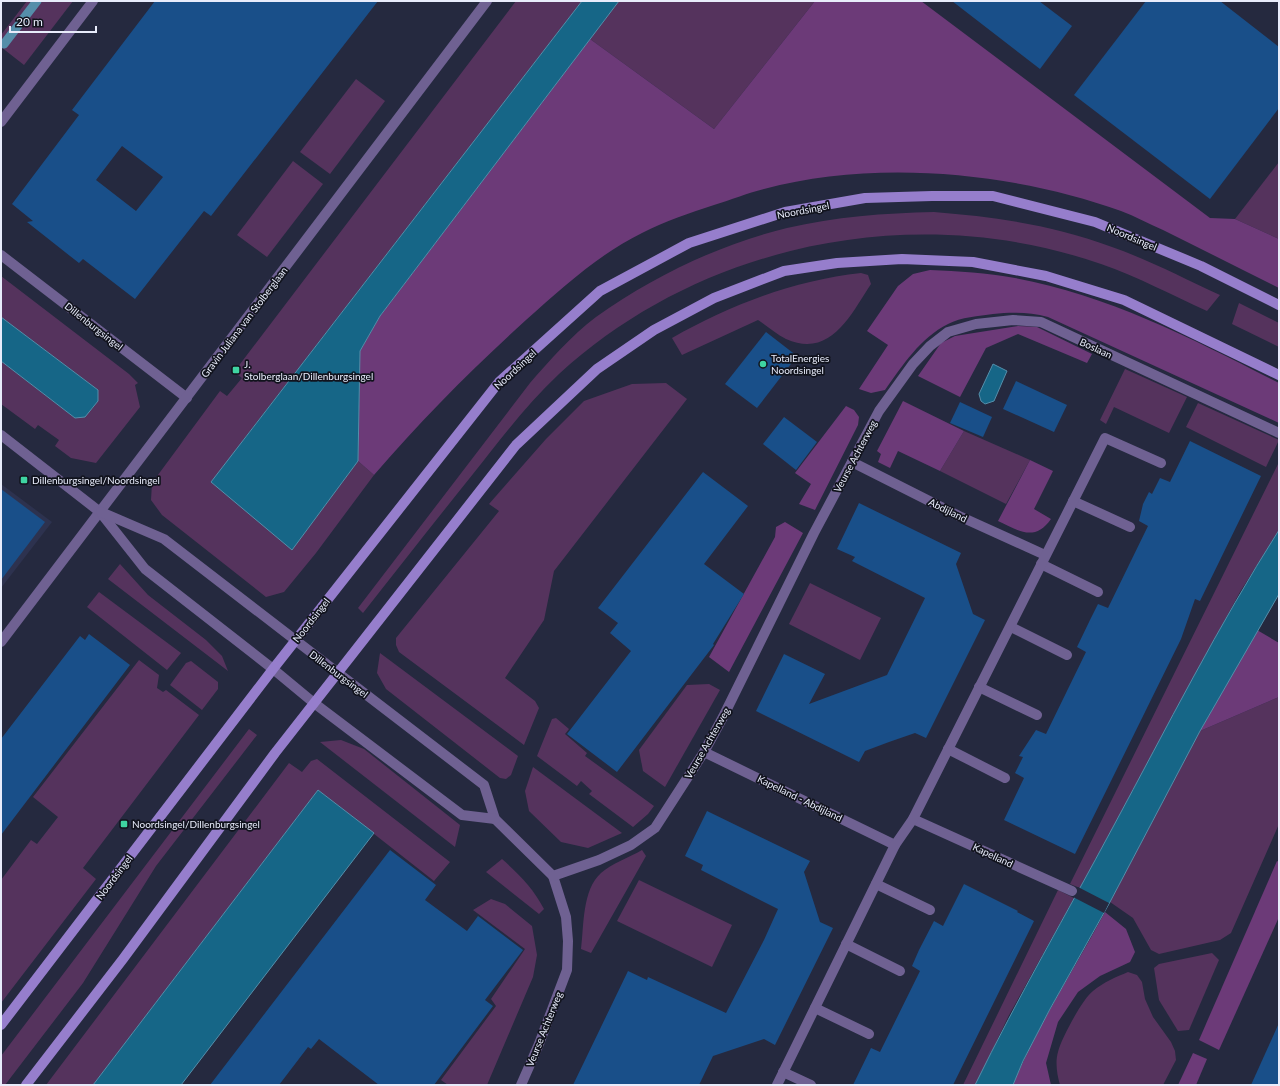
<svg xmlns="http://www.w3.org/2000/svg" width="1280" height="1086" font-family="Lato,sans-serif">
  <style>
    .built { fill: #2d324f }
    .green { fill: #55335d }
    .forest { fill: #6c3a78 }
    .water { fill: #166687; stroke: #558eaa }
    .pier { fill: #25293f }
    .lines { fill: none; stroke-linecap: round; stroke-linejoin: round }
    .stream { stroke: #558eaa; stroke-width: 9 }
    .building { fill: #194f89; fill-rule: evenodd }
    .minor { stroke: #6f6192; stroke-width: 10 }
    .tertiary { stroke: #6f6192; stroke-width: 10 }
    .secondary { stroke: #967ecc; stroke-width: 10 }
    .poi-dot { fill: #3fd4a2; stroke: #11131d; stroke-width: 1.5 }
    .labels { text-anchor: middle; dominant-baseline: central; stroke-width: 3.5; stroke-linejoin: round; paint-order: stroke }
    .street-label { font-size: 10px; fill: #e8ecfb; stroke: #11131d }
    .poi-label { font-size: 10px; fill: #e8ecfb; stroke: #11131d; text-anchor: start }
  </style>
  <rect width="100%" height="100%" fill="#25293f"/>
  <!-- built -->
  <path class="built" d="M 1,484 L 52,522 L 1,588 Z"/>
  <!-- green -->
  <g class="green">
    <path d="M 27,1 L 73,1 L 24,65 L 1,47 L 1,35 Z"/>
    <path d="M 516,1 L 582,1 L 243,440 L 292,550 L 358,461 L 374,475 L 316,553 L 284,592 L 266,597 L 162,515 L 151,500 L 152,483 L 220,391 L 227,396 L 242,378 L 234,372 Z"/>
    <path d="M 619,1 L 815,1 L 714,129 L 590,39 Z"/>
    <path d="M 356,79 L 385,101 L 330,174 L 300,152 Z"/>
    <path d="M 293,161 L 323,184 L 267,257 L 237,235 Z"/>
    <path d="M 1279,162 L 1279,239 L 1235,219 Z"/>
    <path d="M 934,212 C 996,217 1053,225 1112,247 C 1149,260 1185,279 1220,295 L 1207,311 C 1172,295 1138,277 1101,264 C 917,200 703,242 559,374 C 527,404 500,440 473,474 C 436,520 400,566 363,613 L 358,608 L 530,383 C 550,360 571,336 596,317 C 652,277 720,244 787,228 C 835,217 884,213 934,212 Z"/>
    <path d="M 861,273 L 868,275 L 871,284 C 851,314 831,359 786,339 C 776,334 767,326 758,320 L 682,355 L 672,338 C 730,305 795,280 861,273 Z"/>
    <path d="M 1,276 L 129,374 L 138,383 L 135,385 L 140,407 L 96,463 L 71,458 L 55,446 L 59,440 L 38,425 L 35,429 L 1,404 L 1,361 L 75,418 C 91,410 98,409 98,390 L 1,317 Z"/>
    <path d="M 1239,303 L 1279,323 L 1279,347 L 1232,324 Z"/>
    <path d="M 1125,369 L 1187,397 L 1169,433 L 1114,407 L 1106,424 L 1100,420 Z"/>
    <path d="M 666,383 L 687,399 L 554,571 L 544,620 L 505,678 L 535,701 L 539,708 L 524,745 L 399,652 L 396,645 L 396,638 L 499,511 L 489,504 L 546,439 L 584,401 L 632,384 Z"/>
    <path d="M 1198,403 L 1279,440 L 1266,467 L 1186,427 Z"/>
    <path d="M 964,431 L 1030,460 L 1006,504 L 940,471 Z"/>
    <path d="M 1279,462 L 1279,530 L 1240,592 L 1080,888 L 1070,884 Z"/>
    <path d="M 120,564 L 148,595 L 206,640 L 222,656 L 228,671 L 108,579 Z"/>
    <path d="M 810,583 L 881,618 L 860,660 L 789,624 Z"/>
    <path d="M 99,592 L 181,653 L 167,670 L 87,607 Z"/>
    <path d="M 380,653 L 518,756 L 511,775 L 506,779 L 500,778 L 386,689 L 377,673 Z"/>
    <path d="M 139,660 L 159,675 L 157,688 L 163,692 L 166,690 L 199,715 L 83,868 L 96,879 L 1,1003 L 1,880 L 31,840 L 37,844 L 58,817 L 33,797 Z"/>
    <path d="M 191,661 L 218,682 L 218,689 L 202,710 L 170,685 L 186,663 Z"/>
    <path d="M 709,684 L 720,690 L 665,787 L 643,771 L 639,750 L 687,685 Z"/>
    <path d="M 1279,697 L 1279,824 L 1231,933 L 1220,940 L 1159,954 L 1151,950 L 1133,918 L 1110,902 L 1200,731 Z"/>
    <path d="M 556,718 L 569,729 L 565,734 L 587,753 L 585,756 L 654,806 L 648,814 L 633,827 L 589,794 L 592,791 L 581,781 L 577,786 L 537,756 L 552,719 Z"/>
    <path d="M 249,729 L 257,735 L 156,866 L 83,983 L 5,1085 L 1,1085 L 1,1056 Z"/>
    <path d="M 341,740 L 364,749 L 460,825 L 455,847 L 320,742 Z"/>
    <path d="M 317,759 L 450,862 L 434,881 L 318,790 L 93,1085 L 46,1085 L 289,763 L 302,772 L 311,761 Z"/>
    <path d="M 533,767 L 622,833 L 588,848 L 561,842 L 529,811 L 525,791 Z"/>
    <path d="M 642,850 L 646,856 L 591,953 L 581,949 C 584,926 582,890 601,873 C 611,864 630,857 642,850 Z"/>
    <path d="M 502,859 C 519,874 533,888 544,909 L 539,914 L 486,872 Z"/>
    <path d="M 639,880 L 732,925 L 712,967 L 617,921 Z"/>
    <path d="M 1058,890 L 1074,898 L 1008,1017 L 976,1085 L 963,1085 Z"/>
    <path d="M 491,899 L 505,904 L 532,926 L 537,955 L 533,977 L 487,1085 L 448,1085 L 441,1080 L 496,1006 L 491,999 L 525,949 L 473,910 Z"/>
    <path d="M 1212,953 L 1219,960 L 1189,1030 L 1178,1031 L 1159,1000 L 1154,968 L 1159,964 Z"/>
    <path d="M 1128,972 L 1137,975 L 1142,982 L 1145,999 L 1153,1017 L 1171,1042 L 1175,1051 L 1176,1060 L 1163,1085 L 1060,1085 C 1057,1075 1055,1062 1058,1052 C 1061,1039 1083,998 1093,991 C 1104,982 1116,977 1128,972 Z"/>
  </g>
  <!-- forest -->
  <g class="forest">
    <path d="M 815,1 L 921,1 L 1210,218 L 1235,219 L 1279,239 L 1279,288 C 1240,269 1202,249 1163,230 C 1149,224 1135,216 1121,211 C 1013,172 875,159 764,189 C 747,193 731,200 714,205 C 690,213 665,221 642,233 C 599,254 562,288 526,320 C 472,369 422,419 374,475 L 358,461 L 360,351 L 380,316 L 590,39 L 714,129 Z"/>
    <path d="M 930,270 C 958,271 987,273 1015,278 C 1108,295 1195,340 1279,383 L 1279,423 L 1048,317 C 1029,312 1012,312 993,314 C 979,316 961,317 948,324 C 920,338 903,365 885,390 L 871,393 L 859,389 L 888,345 L 867,331 L 898,286 L 913,274 Z"/>
    <path d="M 1018,326 L 1037,327 L 1092,354 L 1087,363 L 1018,334 L 986,348 L 960,397 L 918,376 L 941,343 L 955,336 Z"/>
    <path d="M 903,401 L 964,431 L 940,471 L 898,451 L 890,468 L 878,462 L 881,454 L 877,451 Z"/>
    <path d="M 846,406 L 854,410 L 859,417 L 858,425 L 815,510 L 799,504 L 811,484 L 795,473 Z"/>
    <path d="M 1030,460 L 1053,471 L 1034,509 L 1051,519 C 1035,542 1019,531 998,521 Z"/>
    <path d="M 785,522 L 803,533 L 729,672 L 709,657 L 775,537 L 776,527 Z"/>
    <path d="M 1257,630 L 1279,643 L 1279,697 L 1200,731 Z"/>
    <path d="M 1277,861 L 1279,862 L 1279,917 L 1219,1050 L 1199,1040 Z"/>
    <path d="M 1105,912 L 1126,929 L 1135,952 L 1130,962 L 1100,976 L 1078,992 L 1058,1022 L 1046,1063 L 1051,1085 L 1013,1085 C 1038,1024 1074,970 1105,912 Z"/>
    <path d="M 1193,1053 L 1207,1059 L 1196,1085 L 1178,1085 Z"/>
  </g>
  <!-- water -->
  <g class="water">
    <path d="M 582,1 L 619,1 L 380,316 L 360,351 L 358,461 L 292,550 L 211,482 Z"/>
    <path d="M 1,317 L 98,390 L 98,401 L 85,417 L 75,418 L 1,361 Z"/>
    <path d="M 993,364 L 1007,371 L 994,401 L 985,404 L 981,401 L 979,394 Z"/>
    <path d="M 1279,530 L 1279,594 L 1200,731 L 1110,902 L 1050,1009 L 1023,1061 L 1013,1085 L 975,1085 C 1018,997 1067,913 1113,827 C 1167,727 1218,626 1279,530 Z"/>
    <path d="M 318,790 L 374,833 L 181,1085 L 93,1085 Z"/>
  </g>
  <!-- pier -->
  <path class="pier" d="M 1078,887 L 1109,903 L 1104,913 L 1073,897 Z"/>
  <g class="lines">
    <!-- stream -->
    <path class="stream" d="M 4,44 L 37,1"/>
  </g>
  <!-- building -->
  <g class="building">
    <path d="M 155,1 L 378,1 L 211,216 L 204,211 L 135,299 L 83,259 L 79,263 L 70,256 L 27,222 L 33,221 L 12,204 L 79,115 L 72,110 ZM 122,146 L 163,177 L 136,211 L 96,180 Z"/>
    <path d="M 952,1 L 1039,1 L 1072,26 L 1040,69 Z"/>
    <path d="M 1146,1 L 1220,1 L 1279,47 L 1279,108 L 1210,199 L 1074,95 Z"/>
    <path d="M 766,332 L 797,356 L 757,408 L 725,384 Z"/>
    <path d="M 1016,381 L 1067,405 L 1054,432 L 1003,409 Z"/>
    <path d="M 960,402 L 992,417 L 983,437 L 950,423 Z"/>
    <path d="M 784,417 L 817,442 L 796,470 L 763,444 Z"/>
    <path d="M 1190,441 L 1261,476 L 1200,601 L 1195,599 L 1181,639 L 1075,854 L 1004,820 L 1024,778 L 1015,773 L 1023,757 L 1019,756 L 1036,730 L 1046,734 L 1086,652 L 1077,647 L 1090,620 L 1098,604 L 1108,608 L 1148,526 L 1139,521 L 1143,504 L 1149,492 L 1152,494 L 1160,478 L 1170,482 Z"/>
    <path d="M 703,472 L 748,506 L 704,564 L 744,594 L 713,644 L 714,645 L 617,772 L 567,734 L 631,651 L 610,633 L 618,623 L 598,608 Z"/>
    <path d="M 1,489 L 45,522 L 1,580 Z"/>
    <path d="M 859,503 L 961,553 L 956,564 L 973,614 L 985,620 L 926,738 L 915,733 L 889,742 L 865,751 L 859,762 L 756,711 L 784,654 L 825,674 L 809,704 L 887,675 L 925,598 L 852,561 L 855,557 L 837,549 Z"/>
    <path d="M 89,634 L 130,665 L 1,835 L 1,739 L 80,636 L 85,640 Z"/>
    <path d="M 707,811 L 810,861 L 804,872 L 820,922 L 833,928 L 775,1045 L 764,1039 L 713,1056 L 699,1085 L 573,1085 L 628,971 L 647,980 L 648,977 L 726,1013 L 764,940 L 778,909 L 701,870 L 703,865 L 685,856 Z"/>
    <path d="M 390,850 L 436,885 L 425,900 L 467,931 L 478,916 L 523,950 L 485,1000 L 493,1006 L 434,1085 L 379,1085 L 319,1039 L 311,1049 L 308,1047 L 279,1085 L 210,1085 Z"/>
    <path d="M 964,884 L 1018,911 L 1017,912 L 1034,921 L 953,1085 L 853,1085 L 871,1048 L 880,1052 L 920,971 L 912,966 L 919,950 L 934,921 L 943,926 Z"/>
    <path d="M 1279,1023 L 1279,1085 L 1251,1085 Z"/>
  </g>
  <g class="lines">
    <!-- minor -->
    <g class="minor">
      <path d="M 1,122 L 93,1"/>
      <path d="M 1,255 L 187,398"/>
      <path d="M 852,462 L 959,516 L 1045,555"/>
      <path d="M 1073,501 L 1130,527"/>
      <path d="M 1041,564 L 1098,592"/>
      <path d="M 1011,627 L 1067,655"/>
      <path d="M 1,642 L 487,1"/>
      <path d="M 338,673 L 484,785 L 495,819 L 553,876 L 566,917 L 568,941 L 567,970 L 539,1044 L 521,1085"/>
      <path d="M 979,687 L 1037,715"/>
      <path d="M 314,703 L 462,815 L 495,819"/>
      <path d="M 948,749 L 1005,778"/>
      <path d="M 704,752 L 895,845"/>
      <path d="M 913,819 L 1072,891"/>
      <path d="M 553,876 L 599,860 L 631,845 L 655,828 L 704,752 L 723,717 L 814,533 L 879,411 L 913,364 L 930,346 L 948,332 L 976,324 L 1013,320 L 1041,322 L 1279,433"/>
      <path d="M 876,884 L 930,910"/>
      <path d="M 846,944 L 900,971"/>
      <path d="M 815,1008 L 869,1034"/>
      <path d="M 783,1072 L 811,1085"/>
      <path d="M 777,1085 L 895,845 L 913,819 L 1105,438 L 1161,463"/>
    </g>
    <!-- tertiary -->
    <g class="tertiary">
      <path d="M 1,435 L 100,512 L 145,569 L 273,669 L 314,703"/>
      <path d="M 101,512 L 164,539 L 338,673"/>
    </g>
    <!-- secondary -->
    <g class="secondary">
      <path d="M 1,1025 L 273,669 L 499,382 L 600,291 L 689,243 L 785,212 L 865,198 L 932,196 L 993,196 L 1095,222 L 1201,266 L 1279,305"/>
      <path d="M 26,1085 L 123,959 L 275,753 L 516,445 L 597,369 L 654,330 L 714,298 L 784,271 L 837,263 L 902,259 L 973,262 L 1046,276 L 1124,300 L 1279,375"/>
    </g>
  </g>
  <!-- markers -->
  <g class="poi-dot">
    <circle cx="763" cy="364" r="4"/>
    <rect x="232" y="366" width="8" height="8" rx="2"/>
    <rect x="20" y="476" width="8" height="8" rx="2"/>
    <rect x="120" y="820" width="8" height="8" rx="2"/>
  </g>
  <g class="labels">
    <!-- street labels -->
    <g class="street-label">
      <text transform="translate(803 210) rotate(-11)">Noordsingel</text>
      <text transform="translate(1132 237) rotate(23)">Noordsingel</text>
      <text transform="translate(244 322) rotate(-53)">Gravin Juliana van Stolberglaan</text>
      <text transform="translate(94 326) rotate(38)">Dillenburgsingel</text>
      <text transform="translate(1096 348) rotate(25)">Boslaan</text>
      <text transform="translate(515 369) rotate(-43)">Noordsingel</text>
      <text transform="translate(855 456) rotate(-62)">Veurse Achterweg</text>
      <text transform="translate(948 510) rotate(26)">Abdijland</text>
      <text transform="translate(311 620) rotate(-52)">Noordsingel</text>
      <text transform="translate(339 674) rotate(37)">Dillenburgsingel</text>
      <text transform="translate(707 743) rotate(-60)">Veurse Achterweg</text>
      <text transform="translate(800 798) rotate(26)">Kapelland - Abdijland</text>
      <text transform="translate(993 855) rotate(25)">Kapelland</text>
      <text transform="translate(114 877) rotate(-53)">Noordsingel</text>
      <text transform="translate(544 1029) rotate(-68)">Veurse Achterweg</text>
    </g>
    <!-- poi labels -->
    <g class="poi-label">
      <text x="771" y="358">TotalEnergies<tspan x="771" dy="12">Noordsingel</tspan></text>
      <text x="244" y="364">J.<tspan x="244" dy="12">Stolberglaan/Dillenburgsingel</tspan></text>
      <text x="32" y="480">Dillenburgsingel/Noordsingel</text>
      <text x="132" y="824">Noordsingel/Dillenburgsingel</text>
    </g>
  </g>
  <!-- border -->
  <rect width="1280" height="1086" fill="none" stroke="#e8ecfb" stroke-width="4"/>
  <!-- scale -->
  <path d="M10 26v6h86v-6" fill="none" stroke="#e8ecfb" stroke-width="2"/>
  <text x="16" y="26" font-size="12" fill="#e8ecfb" stroke="#11131d" stroke-width="3" paint-order="stroke">20 m</text>
</svg>
